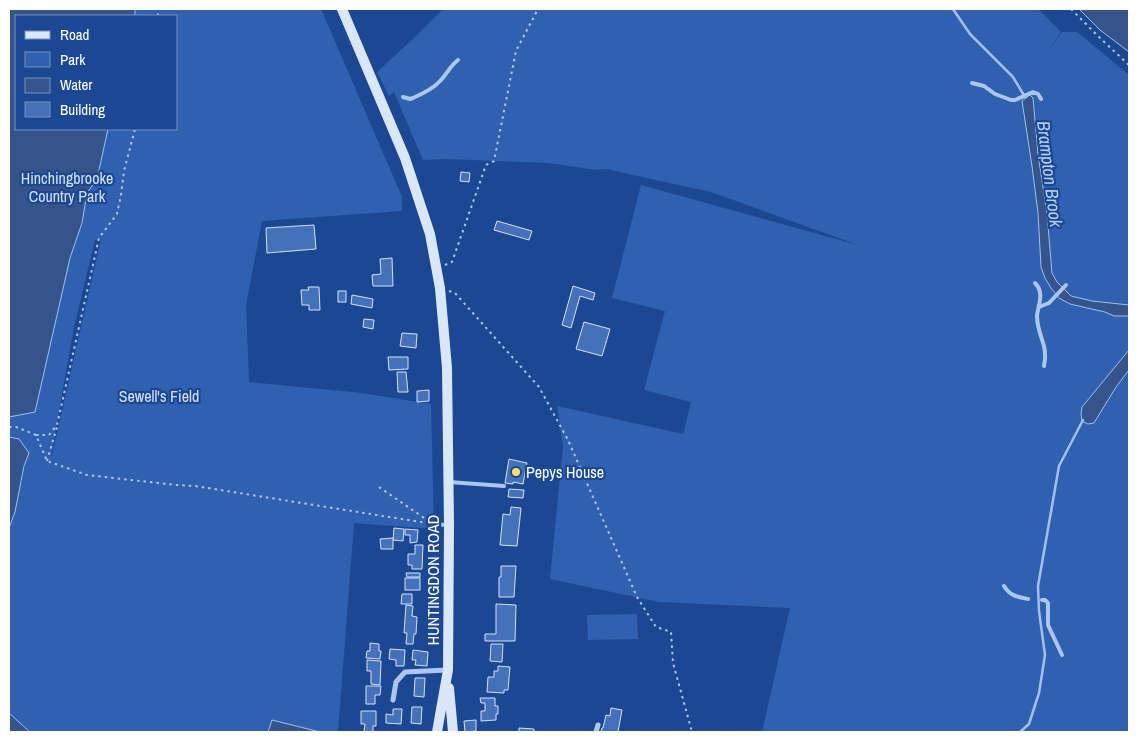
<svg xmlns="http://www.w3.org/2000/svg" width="1138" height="741" font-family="'Archivo Narrow',sans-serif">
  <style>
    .green { fill: #2f61b0; fill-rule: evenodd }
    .water { fill: #34548b; stroke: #a0c0f0 }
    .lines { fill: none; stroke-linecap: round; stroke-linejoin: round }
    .stream { stroke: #a0c0f0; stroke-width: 2.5 }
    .building { fill: #4471b9; stroke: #d3e2fa }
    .path { stroke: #adc6ef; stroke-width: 2; stroke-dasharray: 2.5 4; stroke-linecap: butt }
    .lane { stroke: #adc6ef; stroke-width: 4 }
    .street { stroke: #adc6ef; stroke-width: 5 }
    .secondary { stroke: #dae6fa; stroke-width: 10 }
    .poi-dot { fill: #ffdd6a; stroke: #1c4893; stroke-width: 2 }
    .labels { text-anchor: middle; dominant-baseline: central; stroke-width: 4.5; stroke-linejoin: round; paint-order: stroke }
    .park-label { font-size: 16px; fill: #d3e2fa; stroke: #1c4893 }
    .poi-label { font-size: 16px; fill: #fff; stroke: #1c4893; text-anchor: start }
    .street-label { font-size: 16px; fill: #fff; stroke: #1c4893 }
    .water-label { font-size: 18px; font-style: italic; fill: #b9d1f5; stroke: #1c4893 }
  </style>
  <rect width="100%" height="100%" fill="#1c4893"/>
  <!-- green -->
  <g class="green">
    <path d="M 9,9 L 321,9 L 402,197 L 402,211 L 262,221 L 246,305 L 249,382 L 362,393 L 431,404 L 434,529 L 354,523 L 338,732 L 30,732 L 9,713 L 9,528 L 15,512 L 25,464 L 9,461 ZM 16,16 L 176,16 L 176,129 L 16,129 ZM 101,239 L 52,455 L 51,456 L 74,327 L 95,240 Z"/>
    <path d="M 443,9 L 1038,9 L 1061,32 L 1045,55 L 1062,32 L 1077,32 L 1129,75 L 1129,732 L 762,732 L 790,608 L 659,602 L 550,579 L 563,446 L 557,406 L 683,434 L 691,402 L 644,390 L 665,311 L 612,298 L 641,185 L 858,245 L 711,192 L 606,169 L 597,170 L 548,163 L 447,159 L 423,160 L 394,92 L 389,96 L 377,72 L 415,37 Z"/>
    <path d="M 637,614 L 638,639 L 588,640 L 587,615 Z"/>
  </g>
  <!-- water -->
  <g class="water">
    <path d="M 9,9 L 135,9 L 135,16 L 16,16 L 16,129 L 108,129 L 97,179 L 87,193 L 82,223 L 70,258 L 35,412 L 9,417 Z"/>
    <path d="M 1079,9 L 1129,9 L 1129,52 L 1100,30 Z"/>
    <path d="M 1030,95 L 1033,98 L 1038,154 L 1047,214 L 1052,273 L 1057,282 L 1071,296 L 1092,301 L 1129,305 L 1129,316 L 1114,316 L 1105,312 L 1070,304 L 1059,298 L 1051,288 L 1045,278 L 1041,267 L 1038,213 L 1032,166 L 1022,101 Z"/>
    <path d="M 1129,350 L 1129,370 L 1116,387 L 1094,423 L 1088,424 L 1082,421 L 1081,414 L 1082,407 Z"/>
    <path d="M 9,437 L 19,439 L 29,453 L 24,466 L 15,512 L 9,528 Z"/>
    <path d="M 9,713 L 30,732 L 9,732 Z"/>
    <path d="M 272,720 L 320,732 L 268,732 Z"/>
  </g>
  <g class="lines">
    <!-- stream -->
    <g class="stream">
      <path d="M 953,9 L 970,34 L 1013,77 L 1025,97"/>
      <path d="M 1020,732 L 1029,724 L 1039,693 L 1045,655 L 1039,611 L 1038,586 L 1059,466 L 1083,420"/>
    </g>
  </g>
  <!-- building -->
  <g class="building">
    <path d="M 461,172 L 470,173 L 469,182 L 460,181 Z"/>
    <path d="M 497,221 L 532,231 L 529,240 L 494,230 Z"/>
    <path d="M 314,225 L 316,249 L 267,253 L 266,228 Z"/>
    <path d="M 392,258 L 393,286 L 373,286 L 372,275 L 381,274 L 380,259 Z"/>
    <path d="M 573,286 L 595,293 L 593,300 L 580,296 L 571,328 L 562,325 Z"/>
    <path d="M 308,287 L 319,287 L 320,310 L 309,310 L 309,305 L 302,305 L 301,290 L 309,290 Z"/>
    <rect x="338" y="291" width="8" height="11"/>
    <path d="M 352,295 L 373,299 L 372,308 L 351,304 Z"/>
    <path d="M 364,319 L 374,320 L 373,329 L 363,327 Z"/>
    <path d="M 584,322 L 610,329 L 602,356 L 576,349 Z"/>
    <path d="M 402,333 L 417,334 L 416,348 L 400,346 Z"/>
    <path d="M 388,357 L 408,357 L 408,369 L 389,370 Z"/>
    <path d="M 397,372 L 406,372 L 408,392 L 398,392 Z"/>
    <path d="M 429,390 L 429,401 L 417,402 L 417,391 Z"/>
    <path d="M 509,459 L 527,463 L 523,484 L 513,482 L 513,484 L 505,483 Z"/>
    <path d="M 509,489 L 524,490 L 523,498 L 508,497 Z"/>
    <path d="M 511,507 L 521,508 L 517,546 L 500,545 L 503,514 L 510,515 Z"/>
    <path d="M 394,528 L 404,529 L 403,541 L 393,540 Z"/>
    <path d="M 405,529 L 418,530 L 417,542 L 410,543 L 410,535 L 405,535 Z"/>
    <path d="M 393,538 L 393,549 L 381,549 L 380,539 Z"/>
    <path d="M 415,545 L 423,545 L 422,569 L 412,569 L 412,565 L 408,565 L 408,554 L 415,554 Z"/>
    <path d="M 501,566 L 516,566 L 514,597 L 499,597 L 499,577 L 501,577 Z"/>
    <path d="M 406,573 L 420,573 L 420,577 L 407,577 Z"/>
    <rect x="405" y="578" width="15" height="12"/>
    <path d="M 402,594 L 412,594 L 412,604 L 401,604 Z"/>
    <path d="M 496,604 L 516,605 L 515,641 L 485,641 L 485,634 L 496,634 Z"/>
    <path d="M 406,605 L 413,606 L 412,616 L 417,617 L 416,634 L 414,634 L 413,644 L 406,644 L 407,633 L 404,633 Z"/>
    <path d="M 370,643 L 379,644 L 379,651 L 381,651 L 380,659 L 366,658 L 367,651 L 370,651 Z"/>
    <path d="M 491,644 L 503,644 L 502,662 L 490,661 Z"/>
    <path d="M 390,649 L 405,650 L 404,666 L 396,666 L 396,660 L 389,659 Z"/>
    <path d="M 413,650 L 428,652 L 427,666 L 415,665 L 416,660 L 412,660 Z"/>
    <path d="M 367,660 L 381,661 L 380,685 L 371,684 L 371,671 L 367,671 Z"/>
    <path d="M 498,666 L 510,667 L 508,690 L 504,690 L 504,693 L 487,692 L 488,677 L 494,677 L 494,671 L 498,671 Z"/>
    <path d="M 415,678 L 425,678 L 424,697 L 414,696 Z"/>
    <path d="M 366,686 L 381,686 L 380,695 L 375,695 L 375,704 L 366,704 Z"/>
    <path d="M 480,698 L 495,698 L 495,706 L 498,706 L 498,714 L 496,714 L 496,720 L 481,721 L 481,711 L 485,711 L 485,703 L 481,703 Z"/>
    <path d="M 412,707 L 422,707 L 421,724 L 411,723 Z"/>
    <path d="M 611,708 L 622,710 L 618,732 L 601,732 L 602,728 L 603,728 L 606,715 L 610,716 Z"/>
    <path d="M 393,709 L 402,709 L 401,724 L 386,723 L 386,714 L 393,715 Z"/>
    <path d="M 361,711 L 376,711 L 376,726 L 373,726 L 373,732 L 364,732 L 365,724 L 361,724 Z"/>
    <path d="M 476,720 L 476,731 L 465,732 L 464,721 Z"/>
    <path d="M 519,728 L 534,729 L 534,732 L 519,732 Z"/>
  </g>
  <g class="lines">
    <!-- path -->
    <g class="path">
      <path d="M 1071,9 L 1101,39 L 1129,65"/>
      <path d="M 158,16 L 158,9"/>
      <path d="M 445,265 L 452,262 L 486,165 L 494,161 L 516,51 L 538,9"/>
      <path d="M 449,291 L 455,293 L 539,387 L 568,440 L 637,597 L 656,627 L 671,632 L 673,663 L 692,732"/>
      <path d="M 9,427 L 16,427 L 36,435 L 47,461 L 87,475 L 176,485 L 195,486 L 427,523"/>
      <path d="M 36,435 L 49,435 L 57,425 L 99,238 L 117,214 L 121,195 L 124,171 L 135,129"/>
      <path d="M 47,461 L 57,427"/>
      <path d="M 379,487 L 427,520"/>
    </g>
    <!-- lane -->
    <g class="lane">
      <path d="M 972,83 L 984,86 L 995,94 L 1011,100 L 1015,100 L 1033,92 L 1038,94 L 1041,99"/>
      <path d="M 403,97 L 410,99 L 413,98 C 422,94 433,89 440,81 C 447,74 450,66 458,60"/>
      <path d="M 1035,283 C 1045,293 1038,305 1037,316 C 1037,336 1049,345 1044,366"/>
      <path d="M 1039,307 L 1049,303 L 1066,285"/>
      <path d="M 449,482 L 504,486"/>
      <path d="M 433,524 L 447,525"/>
      <path d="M 1004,586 C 1010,596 1018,597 1028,599"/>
      <path d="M 1042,600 L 1045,600 L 1048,603 L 1048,625 L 1062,655"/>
    </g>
    <!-- street -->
    <g class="street">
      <path d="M 393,700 L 396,682 L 405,672 L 447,670"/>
      <path d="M 596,732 L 598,725"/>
    </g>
    <!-- secondary -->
    <g class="secondary">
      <path d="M 342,9 L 405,158 L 430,234 L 440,288 L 447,368 L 449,525 L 448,670 L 437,732"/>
      <path d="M 449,688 L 453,732"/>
    </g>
  </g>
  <!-- markers -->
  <circle class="poi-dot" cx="516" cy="472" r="5"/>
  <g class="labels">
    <!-- park labels -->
    <g class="park-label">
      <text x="67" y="178">Hinchingbrooke<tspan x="67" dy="18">Country Park</tspan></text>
      <text x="159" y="396">Sewell's Field</text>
    </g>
    <!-- poi labels -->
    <g class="poi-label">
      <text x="526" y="472">Pepys House</text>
    </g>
    <!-- street labels -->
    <g class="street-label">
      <text transform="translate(433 580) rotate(-90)">HUNTINGDON ROAD</text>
    </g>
    <!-- water labels -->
    <g class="water-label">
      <text transform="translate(1050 174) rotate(83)">Brampton Brook</text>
    </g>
  </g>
  <!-- border -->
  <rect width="1138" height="741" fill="none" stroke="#ffffff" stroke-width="20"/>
  <!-- legend -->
  <rect x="15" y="15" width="162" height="115" fill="#1c4893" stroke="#7791be"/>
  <rect x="25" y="31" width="25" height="8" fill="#dae6fa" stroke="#7791be"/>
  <text x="60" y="40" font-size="15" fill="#ffffff">Road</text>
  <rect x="25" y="52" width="25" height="15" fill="#2f61b0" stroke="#7791be"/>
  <text x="60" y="65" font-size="15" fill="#ffffff">Park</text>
  <rect x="25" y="78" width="25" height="15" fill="#34548b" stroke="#7791be"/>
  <text x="60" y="90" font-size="15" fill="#ffffff">Water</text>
  <rect x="25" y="102" width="25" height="15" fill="#4471b9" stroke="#7791be"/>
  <text x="60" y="115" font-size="15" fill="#ffffff">Building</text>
</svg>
